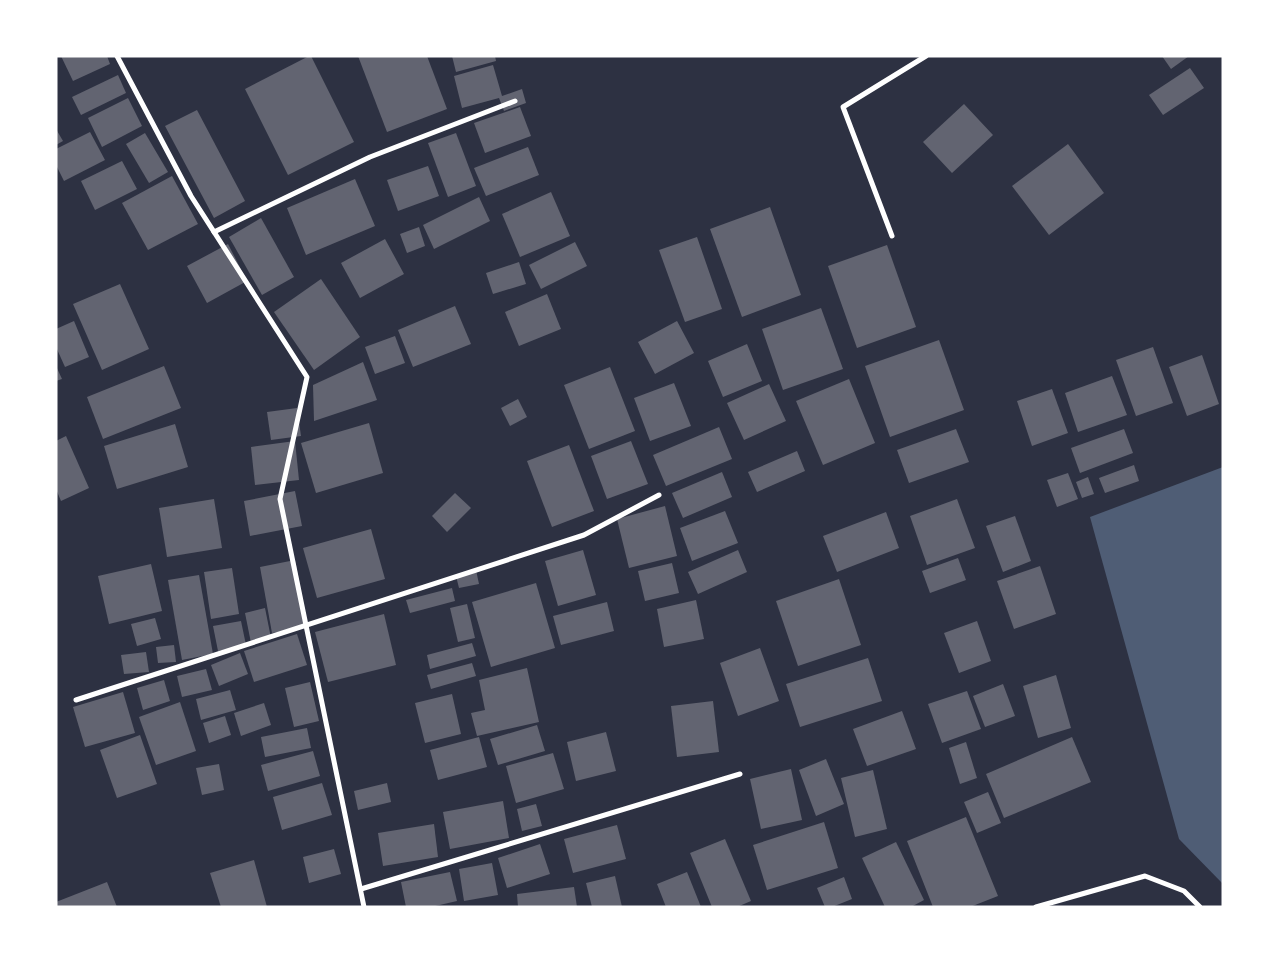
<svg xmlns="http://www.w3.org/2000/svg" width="1279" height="963" font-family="Inter,sans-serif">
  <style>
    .water { fill: #4f5d75 }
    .building { fill: #626471 }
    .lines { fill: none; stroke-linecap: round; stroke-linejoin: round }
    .minor { stroke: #fff; stroke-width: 5 }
  </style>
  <rect width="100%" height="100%" fill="#2d3142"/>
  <!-- water -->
  <path class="water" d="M 1223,467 L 1223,884 L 1179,839 L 1090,517 Z"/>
  <!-- building -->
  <g class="building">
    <path d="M 61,56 L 107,56 L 110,64 L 73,81 Z"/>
    <path d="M 309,56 L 311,56 L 354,142 L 288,175 L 245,89 Z"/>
    <path d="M 358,56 L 427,56 L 447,109 L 387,132 Z"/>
    <path d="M 452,56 L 495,56 L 496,61 L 456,72 Z"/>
    <path d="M 1162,56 L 1189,56 L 1171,69 Z"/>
    <path d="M 493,65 L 502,96 L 522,89 L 526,103 L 504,111 L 499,98 L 462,108 L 454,76 Z"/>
    <path d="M 1190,68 L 1204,88 L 1163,115 L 1149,95 Z"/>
    <path d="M 118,75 L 126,93 L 81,115 L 72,97 Z"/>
    <path d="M 128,98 L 142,126 L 102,147 L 88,118 Z"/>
    <path d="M 964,104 L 993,135 L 952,173 L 923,142 Z"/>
    <path d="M 520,107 L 531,136 L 485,153 L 474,123 Z"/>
    <path d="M 197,110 L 245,201 L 214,218 L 165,126 Z"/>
    <path d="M 56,129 L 63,141 L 56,145 Z"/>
    <path d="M 90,132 L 105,160 L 64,181 L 56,165 L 56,149 Z"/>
    <path d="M 145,133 L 168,172 L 149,183 L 126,144 Z"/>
    <path d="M 456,133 L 476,186 L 448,197 L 428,143 Z"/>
    <path d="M 1068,144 L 1104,193 L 1049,235 L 1012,186 Z"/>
    <path d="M 528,147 L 539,175 L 486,196 L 474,168 Z"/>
    <path d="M 122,161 L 137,189 L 95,210 L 81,181 Z"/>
    <path d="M 428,166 L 439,196 L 398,211 L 387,180 Z"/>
    <path d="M 172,176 L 198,224 L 148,250 L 122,203 Z"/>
    <path d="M 355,179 L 375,226 L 306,255 L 287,208 Z"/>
    <path d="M 551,192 L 570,236 L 520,257 L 502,214 Z"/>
    <path d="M 479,197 L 490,221 L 434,249 L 423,225 Z"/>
    <path d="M 770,207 L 801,295 L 742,317 L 710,229 Z"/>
    <path d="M 261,218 L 294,277 L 262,295 L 229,237 Z"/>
    <path d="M 419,227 L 425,246 L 407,253 L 400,234 Z"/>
    <path d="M 697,237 L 722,309 L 685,322 L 659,250 Z"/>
    <path d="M 385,239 L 404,274 L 360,298 L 341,263 Z"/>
    <path d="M 575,242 L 587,266 L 541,289 L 529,265 Z"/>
    <path d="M 228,244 L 247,281 L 207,303 L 187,266 Z"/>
    <path d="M 887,245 L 916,327 L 857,348 L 828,266 Z"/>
    <path d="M 519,262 L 526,284 L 493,294 L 486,273 Z"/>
    <path d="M 321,279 L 360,337 L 314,370 L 274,312 Z"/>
    <path d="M 120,284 L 149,349 L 102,370 L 73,304 Z"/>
    <path d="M 547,294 L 561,329 L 519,346 L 505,312 Z"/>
    <path d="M 455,306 L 471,344 L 413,367 L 398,330 Z"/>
    <path d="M 821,308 L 843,369 L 783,390 L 762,329 Z"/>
    <path d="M 74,321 L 89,357 L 65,367 L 56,347 L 56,329 Z"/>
    <path d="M 677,321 L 694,353 L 655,374 L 638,342 Z"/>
    <path d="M 395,336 L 405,363 L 375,374 L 365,347 Z"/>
    <path d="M 939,340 L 964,410 L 890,437 L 865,366 Z"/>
    <path d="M 747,344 L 762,381 L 723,397 L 708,361 Z"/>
    <path d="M 1153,347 L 1173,403 L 1136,416 L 1116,360 Z"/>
    <path d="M 1202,355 L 1219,404 L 1187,416 L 1169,367 Z"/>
    <path d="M 363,362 L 377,400 L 314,421 L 313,385 Z"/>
    <path d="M 56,366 L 62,379 L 56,381 Z"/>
    <path d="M 164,366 L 181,408 L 103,439 L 87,397 Z"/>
    <path d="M 610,367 L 635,431 L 589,449 L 564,385 Z"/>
    <path d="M 1112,376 L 1127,415 L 1078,432 L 1065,393 Z"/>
    <path d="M 849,379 L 875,443 L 823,465 L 796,401 Z"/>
    <path d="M 674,383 L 691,426 L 650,441 L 634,398 Z"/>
    <path d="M 769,384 L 786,421 L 744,440 L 727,403 Z"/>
    <path d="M 1052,389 L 1068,433 L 1032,446 L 1017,401 Z"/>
    <path d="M 518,399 L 527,417 L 510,426 L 501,408 Z"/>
    <path d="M 297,408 L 301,436 L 271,440 L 267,412 Z"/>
    <path d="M 369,423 L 383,473 L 316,493 L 301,443 Z"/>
    <path d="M 175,424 L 188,467 L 117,489 L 104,446 Z"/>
    <path d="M 719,427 L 732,459 L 666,486 L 653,455 Z"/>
    <path d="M 956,429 L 969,462 L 909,483 L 897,450 Z"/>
    <path d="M 1124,429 L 1133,453 L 1080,473 L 1071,448 Z"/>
    <path d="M 66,436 L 89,488 L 61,501 L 56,489 L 56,441 Z"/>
    <path d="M 295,441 L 299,480 L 255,485 L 251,447 Z"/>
    <path d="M 631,441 L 648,484 L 607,499 L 591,456 Z"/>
    <path d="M 569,445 L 594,511 L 552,527 L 527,461 Z"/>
    <path d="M 797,451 L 805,471 L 757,492 L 748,472 Z"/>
    <path d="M 1134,465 L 1139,481 L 1105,493 L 1099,478 Z"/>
    <path d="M 722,472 L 732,497 L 683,518 L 672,493 Z"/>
    <path d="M 1068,473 L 1078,499 L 1057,507 L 1047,480 Z"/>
    <path d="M 1088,477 L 1094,494 L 1082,498 L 1076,482 Z"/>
    <path d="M 295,491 L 302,526 L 250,536 L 244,501 Z"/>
    <path d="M 455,493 L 471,508 L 447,532 L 432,516 Z"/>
    <path d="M 214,499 L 222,548 L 167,557 L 159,508 Z"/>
    <path d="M 957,499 L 975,548 L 927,565 L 910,516 Z"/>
    <path d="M 665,506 L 677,556 L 629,568 L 617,519 Z"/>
    <path d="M 725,511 L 738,543 L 692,561 L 680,528 Z"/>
    <path d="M 886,512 L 899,548 L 837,572 L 823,536 Z"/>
    <path d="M 1015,516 L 1031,561 L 1003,572 L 986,526 Z"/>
    <path d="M 371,529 L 385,579 L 317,598 L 303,548 Z"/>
    <path d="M 583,550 L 596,595 L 558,606 L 545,561 Z"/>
    <path d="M 738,550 L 747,572 L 698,594 L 688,572 Z"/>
    <path d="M 958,558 L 966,580 L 930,593 L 922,571 Z"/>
    <path d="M 295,560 L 308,627 L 272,633 L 260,567 Z"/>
    <path d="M 672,563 L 679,593 L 645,601 L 638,571 Z"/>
    <path d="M 151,564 L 162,611 L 109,624 L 98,576 Z"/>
    <path d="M 1040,566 L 1056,614 L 1014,629 L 997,581 Z"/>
    <path d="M 232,568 L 239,614 L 211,619 L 204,572 Z"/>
    <path d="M 476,570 L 479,584 L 459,588 L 456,576 Z"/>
    <path d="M 199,575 L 213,654 L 182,660 L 168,580 Z"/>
    <path d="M 839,579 L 861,645 L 798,666 L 776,601 Z"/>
    <path d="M 536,583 L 555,648 L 491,667 L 472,602 Z"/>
    <path d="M 452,588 L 455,601 L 410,613 L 406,600 Z"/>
    <path d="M 696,600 L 704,639 L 664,647 L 657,609 Z"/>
    <path d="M 607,602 L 614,631 L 561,645 L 553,616 Z"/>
    <path d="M 467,604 L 475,638 L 458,642 L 450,608 Z"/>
    <path d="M 265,608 L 271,638 L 251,643 L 245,613 Z"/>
    <path d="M 384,614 L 396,665 L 328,682 L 315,632 Z"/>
    <path d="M 155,618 L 161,639 L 137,646 L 131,624 Z"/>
    <path d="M 241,621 L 246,645 L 218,651 L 213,626 Z"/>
    <path d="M 977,621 L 991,661 L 959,673 L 944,633 Z"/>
    <path d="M 297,634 L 307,665 L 254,682 L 244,651 Z"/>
    <path d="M 472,643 L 476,656 L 430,669 L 427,655 Z"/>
    <path d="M 174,645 L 176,662 L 158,663 L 156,647 Z"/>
    <path d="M 760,648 L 779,701 L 738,716 L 720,663 Z"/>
    <path d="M 146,652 L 149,672 L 124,674 L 121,655 Z"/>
    <path d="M 240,653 L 248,674 L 219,686 L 211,665 Z"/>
    <path d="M 868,658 L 882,701 L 800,727 L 786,684 Z"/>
    <path d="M 472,663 L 476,676 L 431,689 L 427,675 Z"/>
    <path d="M 527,668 L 539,722 L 477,736 L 471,713 L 485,710 L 479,680 Z"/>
    <path d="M 206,669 L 212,690 L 182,697 L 177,676 Z"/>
    <path d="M 1056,675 L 1071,728 L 1038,738 L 1023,686 Z"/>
    <path d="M 164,680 L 170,701 L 143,710 L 137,688 Z"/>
    <path d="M 310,682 L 319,721 L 294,727 L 285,688 Z"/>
    <path d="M 1003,684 L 1015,716 L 985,727 L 973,696 Z"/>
    <path d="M 230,690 L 236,710 L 201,720 L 196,699 Z"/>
    <path d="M 967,691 L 981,729 L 942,743 L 928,704 Z"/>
    <path d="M 123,692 L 135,733 L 85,747 L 73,707 Z"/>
    <path d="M 452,694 L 461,734 L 425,743 L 415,703 Z"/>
    <path d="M 713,701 L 719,752 L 677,757 L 671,706 Z"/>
    <path d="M 180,702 L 196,751 L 156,765 L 139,717 Z"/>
    <path d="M 264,703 L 271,725 L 241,736 L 234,713 Z"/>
    <path d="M 902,711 L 916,749 L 867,766 L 853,729 Z"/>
    <path d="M 225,716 L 231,735 L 209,743 L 203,723 Z"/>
    <path d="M 537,725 L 545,751 L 498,765 L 490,739 Z"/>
    <path d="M 307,728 L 311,748 L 265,757 L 261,737 Z"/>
    <path d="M 606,732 L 616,771 L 576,781 L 567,742 Z"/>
    <path d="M 140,735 L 157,784 L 117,798 L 100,750 Z"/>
    <path d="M 479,737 L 487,767 L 438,780 L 430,750 Z"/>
    <path d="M 1072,737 L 1091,782 L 1004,818 L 986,774 Z"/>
    <path d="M 966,742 L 977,778 L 960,784 L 949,748 Z"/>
    <path d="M 313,751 L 320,776 L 268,791 L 261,765 Z"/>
    <path d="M 553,753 L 564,789 L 516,803 L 506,766 Z"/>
    <path d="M 826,759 L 844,804 L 816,816 L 799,770 Z"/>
    <path d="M 219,764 L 224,790 L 202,795 L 196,768 Z"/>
    <path d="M 791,769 L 802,820 L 761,829 L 750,779 Z"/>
    <path d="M 873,770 L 887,829 L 855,837 L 841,778 Z"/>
    <path d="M 322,783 L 332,815 L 282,830 L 273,797 Z"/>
    <path d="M 387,783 L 391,802 L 358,810 L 354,791 Z"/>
    <path d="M 988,792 L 1001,823 L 977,833 L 964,802 Z"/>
    <path d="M 503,801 L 509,838 L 450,849 L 443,812 Z"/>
    <path d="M 536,804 L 542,826 L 522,831 L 517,809 Z"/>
    <path d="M 966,817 L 998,896 L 970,907 L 933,907 L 907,841 Z"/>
    <path d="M 824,822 L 838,868 L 767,890 L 753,845 Z"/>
    <path d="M 434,824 L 438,857 L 383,866 L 378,833 Z"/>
    <path d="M 617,825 L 626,859 L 573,873 L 564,839 Z"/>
    <path d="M 725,839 L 751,901 L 737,907 L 712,907 L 690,853 Z"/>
    <path d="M 896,842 L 924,900 L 911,907 L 885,907 L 862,858 Z"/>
    <path d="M 540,844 L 550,874 L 507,888 L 498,858 Z"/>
    <path d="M 334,849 L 341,874 L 309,883 L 303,857 Z"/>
    <path d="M 254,860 L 267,907 L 221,907 L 210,873 Z"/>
    <path d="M 492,863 L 498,895 L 464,901 L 459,869 Z"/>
    <path d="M 450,872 L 457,901 L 431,907 L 406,907 L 401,882 Z"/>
    <path d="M 687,872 L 701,907 L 666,907 L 657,884 Z"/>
    <path d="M 615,876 L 622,907 L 592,907 L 586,883 Z"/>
    <path d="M 844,877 L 852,899 L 832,907 L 825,907 L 817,888 Z"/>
    <path d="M 107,882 L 117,907 L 56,907 L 56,902 Z"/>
    <path d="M 574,887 L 577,907 L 518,907 L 517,894 Z"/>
  </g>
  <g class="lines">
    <!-- minor -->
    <g class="minor">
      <path d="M 117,56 L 191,196 L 307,377 L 280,499 L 364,907"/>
      <path d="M 214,232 L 370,157 L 515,101"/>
      <path d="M 892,236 L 843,107 L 926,56"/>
      <path d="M 76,700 L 584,535 L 659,495"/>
      <path d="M 361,889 L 740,774"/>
      <path d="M 1036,907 L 1145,876 L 1184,891 L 1200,907"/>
    </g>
  </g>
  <!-- border -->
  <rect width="1279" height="963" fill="none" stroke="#ffffff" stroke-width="115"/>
</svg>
